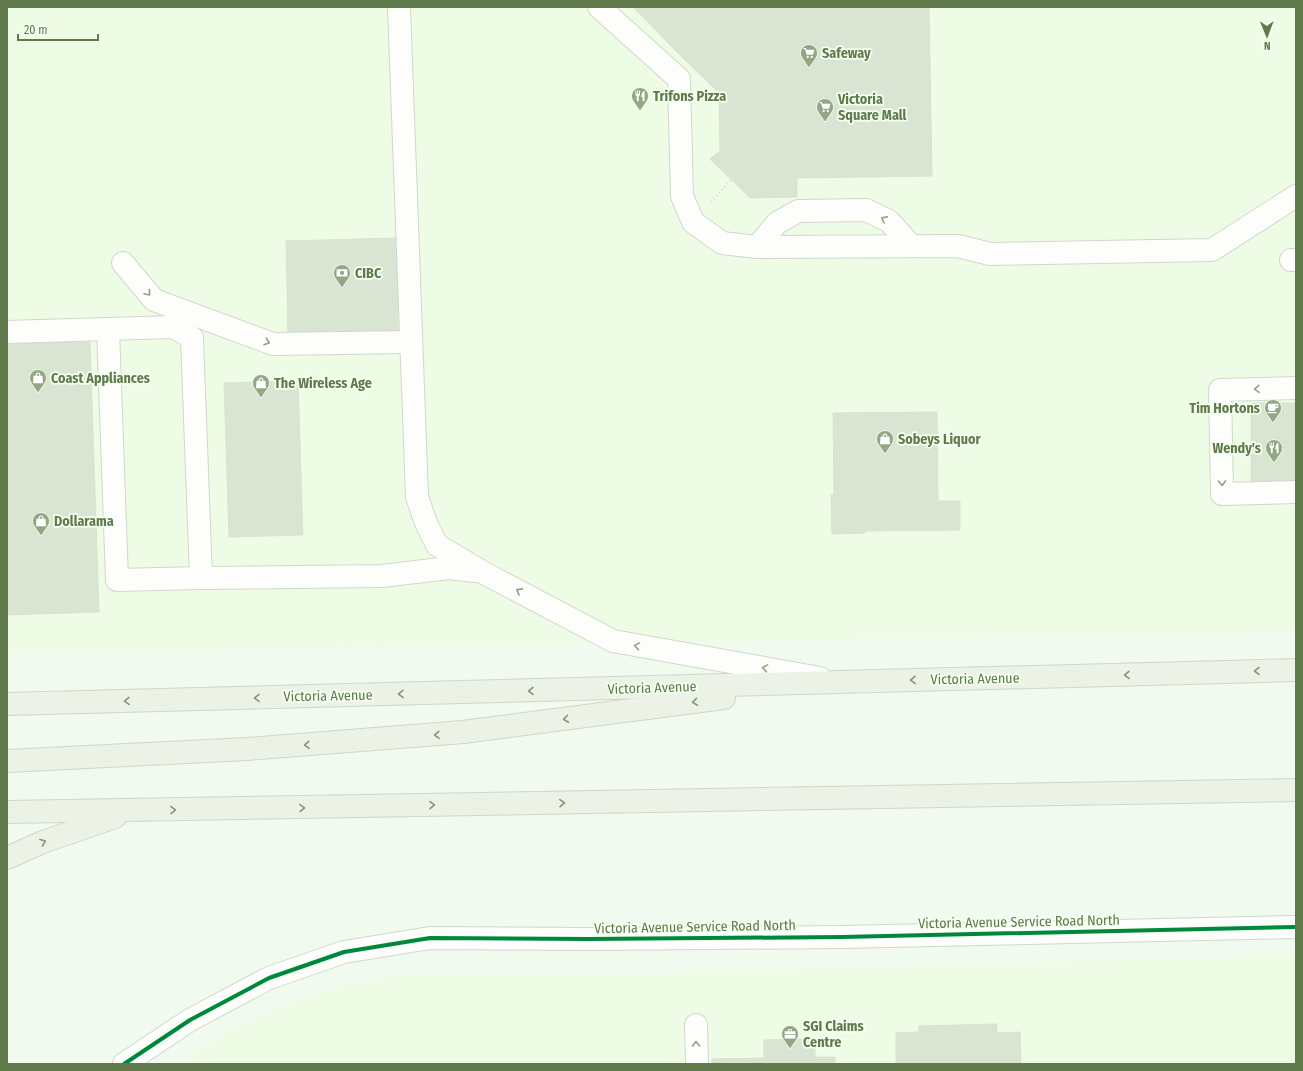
<svg xmlns="http://www.w3.org/2000/svg" width="1303" height="1071" font-family="'Fira Sans Condensed',sans-serif">
  <style>
    .commercial { fill: #effce5 }
    .building { fill: #d9e5d2; stroke: #d7e3d0 }
    .lines { fill: none; stroke-linecap: round; stroke-linejoin: round }
    .minor-casing { stroke: #cfd8ca; stroke-width: 24 }
    .highway-casing { stroke: #ced8c7; stroke-width: 24 }
    .path { stroke: #d1dacc; stroke-width: 2.5; stroke-dasharray: 1 3; stroke-linecap: butt }
    .minor { stroke: #fdfefc; stroke-width: 22 }
    .highway { stroke: #ecf2e6; stroke-width: 22 }
    .cycleway-casing { stroke: #f4fff1; stroke-width: 6 }
    .cycleway { stroke: #00873e; stroke-width: 4 }
    .oneway { stroke: #8fa280 }
    .oneway2 { stroke: #839872 }
    .labels { text-anchor: middle; dominant-baseline: central; stroke-width: 3.5; stroke-linejoin: round; paint-order: stroke }
    .poi-label { font-size: 14px; font-weight: bold; fill: #607a4b; stroke: #f4fff1; text-anchor: start }
    .street-label { font-size: 14px; fill: #607a4b; stroke: #f4fff1 }
  </style>
  <rect width="100%" height="100%" fill="#f1faee"/>
  <!-- commercial -->
  <g class="commercial">
    <path d="M 7,7 L 1296,7 L 1296,632 L 7,652 Z"/>
    <path d="M 1296,955 L 1296,1064 L 184,1064 L 231,1029 L 279,1008 L 331,988 L 394,976 L 575,975 L 710,972 Z"/>
  </g>
  <!-- building -->
  <g class="building">
    <path d="M 633,7 L 929,7 L 932,176 L 797,178 L 797,197 L 750,198 L 710,159 L 720,151 L 719,93 L 683,58 Z"/>
    <path d="M 396,238 L 398,334 L 288,336 L 286,241 Z"/>
    <path d="M 90,342 L 99,612 L 7,615 L 7,344 Z"/>
    <path d="M 298,381 L 303,535 L 229,537 L 224,383 Z"/>
    <rect x="1251" y="403" width="45" height="41"/>
    <path d="M 937,412 L 938,501 L 960,501 L 960,530 L 865,531 L 865,533 L 832,534 L 831,495 L 834,495 L 833,413 Z"/>
    <rect x="1251" y="444" width="45" height="39"/>
    <path d="M 997,1024 L 997,1033 L 1020,1032 L 1021,1064 L 896,1064 L 896,1033 L 919,1032 L 919,1026 Z"/>
    <path d="M 815,1039 L 815,1057 L 835,1057 L 835,1064 L 712,1064 L 712,1059 L 764,1058 L 764,1040 Z"/>
  </g>
  <g class="lines">
    <defs>
      <g id="minor">
        <path d="M 399,7 L 417,497 L 426,523 L 437,545 L 484,573 L 613,641 L 820,678"/>
        <path d="M 599,7 L 679,79 L 682,196 L 693,222 L 722,243 L 757,247 L 958,246 L 990,254 L 1212,250 L 1296,196"/>
        <path d="M 757,247 L 777,223 L 798,211 L 866,210 L 889,221 L 911,246"/>
        <path d="M 1291,260 L 1296,260"/>
        <path d="M 123,263 L 154,300 L 273,344 L 411,342"/>
        <path d="M 108,329 L 117,580 L 201,578"/>
        <path d="M 7,332 L 174,327 L 192,338 L 201,578 L 382,576 L 449,568 L 475,571"/>
        <path d="M 1296,388 L 1220,390 L 1222,494 L 1296,492"/>
        <path d="M 696,1025 L 697,1064"/>
        <path d="M 124,1064 L 190,1020 L 269,978 L 344,952 L 430,938 L 588,939 L 842,937 L 1296,927"/>
      </g>
      <g id="highway">
        <path d="M 7,704 L 1296,670"/>
        <path d="M 7,761 L 247,749 L 463,732 L 724,698"/>
        <path d="M 7,812 L 1296,790"/>
        <path d="M 7,858 L 43,842 L 115,817"/>
      </g>
    </defs>
    <!-- minor casing -->
    <use href="#minor" class="minor-casing"/>
    <!-- highway casing -->
    <use href="#highway" class="highway-casing"/>
    <!-- path -->
    <path class="path" d="M 711,202 L 731,180"/>
    <!-- minor -->
    <use href="#minor" class="minor"/>
    <!-- highway -->
    <use href="#highway" class="highway"/>
    <defs>
      <path id="cycleway" d="M 124,1064 L 190,1020 L 269,978 L 344,952 L 430,938 L 588,939 L 842,937 L 1296,927"/>
    </defs>
    <!-- cycleway casing -->
    <use href="#cycleway" class="cycleway-casing"/>
    <!-- cycleway -->
    <use href="#cycleway" class="cycleway"/>
  </g>
  <!-- one-way arrows -->
  <defs><path id="oneway-chevron" d="M-2-3.5L2.5 0L-2 3.5" fill="none" stroke-width="1.6" stroke-linecap="round" stroke-linejoin="round"/></defs>
  <g class="oneway">
    <use href="#oneway-chevron" transform="translate(884 219) rotate(-152)"/>
    <use href="#oneway-chevron" transform="translate(148 293) rotate(50)"/>
    <use href="#oneway-chevron" transform="translate(267 342) rotate(19)"/>
    <use href="#oneway-chevron" transform="translate(1257 389) rotate(178)"/>
    <use href="#oneway-chevron" transform="translate(1222 483) rotate(89)"/>
    <use href="#oneway-chevron" transform="translate(519 591) rotate(-152)"/>
    <use href="#oneway-chevron" transform="translate(637 646) rotate(-170)"/>
    <use href="#oneway-chevron" transform="translate(765 668) rotate(-170)"/>
    <use href="#oneway-chevron" transform="translate(696 1044) rotate(-91)"/>
  </g>
  <g class="oneway2">
    <use href="#oneway-chevron" transform="translate(1257 671) rotate(179)"/>
    <use href="#oneway-chevron" transform="translate(1127 675) rotate(179)"/>
    <use href="#oneway-chevron" transform="translate(913 680) rotate(179)"/>
    <use href="#oneway-chevron" transform="translate(531 691) rotate(179)"/>
    <use href="#oneway-chevron" transform="translate(401 694) rotate(179)"/>
    <use href="#oneway-chevron" transform="translate(257 698) rotate(179)"/>
    <use href="#oneway-chevron" transform="translate(127 701) rotate(179)"/>
    <use href="#oneway-chevron" transform="translate(695 702) rotate(172)"/>
    <use href="#oneway-chevron" transform="translate(566 719) rotate(172)"/>
    <use href="#oneway-chevron" transform="translate(437 735) rotate(176)"/>
    <use href="#oneway-chevron" transform="translate(307 745) rotate(176)"/>
    <use href="#oneway-chevron" transform="translate(562 803) rotate(-1)"/>
    <use href="#oneway-chevron" transform="translate(432 805) rotate(-1)"/>
    <use href="#oneway-chevron" transform="translate(302 808) rotate(-1)"/>
    <use href="#oneway-chevron" transform="translate(173 810) rotate(-1)"/>
    <use href="#oneway-chevron" transform="translate(43 842) rotate(-21)"/>
  </g>
  <!-- icons -->
  <defs>
    <symbol id="supermarket-pin" viewBox="-11 -11 22 30"><path d="M0 17L-7.5 6A9.5 9.5 0 1 1 7.5 6Z" fill="#93a784" stroke="#f4fff1"/><path d="M-6-5.5h2.5l.6 2H6L4.5 2H-2.5L-4.4-4H-6ZM-1.5 3.2a1.3 1.3 0 1 0 .1 0ZM3 3.2a1.3 1.3 0 1 0 .1 0Z" fill="#fff"/></symbol>
    <symbol id="restaurant-pin" viewBox="-11 -11 22 30"><path d="M0 17L-7.5 6A9.5 9.5 0 1 1 7.5 6Z" fill="#93a784" stroke="#f4fff1"/><path d="M-5-6h1v4h1v-4h1v4h1v-4h1v5L-1.5 .5V6h-2V.5L-5-1ZM5-6V6H3V1.5H1.5Q1.5-4 5-6Z" fill="#fff"/></symbol>
    <symbol id="bank-pin" viewBox="-11 -11 22 30"><path d="M0 17L-7.5 6A9.5 9.5 0 1 1 7.5 6Z" fill="#93a784" stroke="#f4fff1"/><path d="M-6-4H6V4H-6ZM0-2.3a2.3 2.3 0 1 0 0 4.6a2.3 2.3 0 1 0 0-4.6Z" fill="#fff"/></symbol>
    <symbol id="shop-pin" viewBox="-11 -11 22 30"><path d="M0 17L-7.5 6A9.5 9.5 0 1 1 7.5 6Z" fill="#93a784" stroke="#f4fff1"/><path d="M-5-2.5h2.3a2.7 3.5 0 0 1 5.4 0H5L5.5 6h-11ZM-1.5-2.5h3a1.5 2.3 0 0 0-3 0Z" fill="#fff"/></symbol>
    <symbol id="cafe-pin" viewBox="-11 -11 22 30"><path d="M0 17L-7.5 6A9.5 9.5 0 1 1 7.5 6Z" fill="#93a784" stroke="#f4fff1"/><path d="M-5.5-4.5H6V0H3Q3 3.5 0 3.5H-2.5Q-5.5 3.5-5.5 0ZM3-3.2v2h1.7v-2ZM-6 4.5H4V6H-6Z" fill="#fff"/></symbol>
    <symbol id="office-pin" viewBox="-11 -11 22 30"><path d="M0 17L-7.5 6A9.5 9.5 0 1 1 7.5 6Z" fill="#93a784" stroke="#f4fff1"/><path d="M-6-3h4V-5.5h4V-3h4V5H-6ZM-1-4.5V-3h2v-1.5ZM-6 0V1H6V0Z" fill="#fff"/></symbol>
  </defs>
  <g fill-rule="evenodd">
    <use href="#supermarket-pin" x="799" y="43" width="20" height="27"/>
    <use href="#restaurant-pin" x="630" y="86" width="20" height="27"/>
    <use href="#supermarket-pin" x="815" y="97" width="20" height="27"/>
    <use href="#bank-pin" x="332" y="263" width="20" height="27"/>
    <use href="#shop-pin" x="28" y="368" width="20" height="27"/>
    <use href="#shop-pin" x="251" y="373" width="20" height="27"/>
    <use href="#cafe-pin" x="1263" y="398" width="20" height="27"/>
    <use href="#shop-pin" x="875" y="429" width="20" height="27"/>
    <use href="#restaurant-pin" x="1264" y="438" width="20" height="27"/>
    <use href="#shop-pin" x="31" y="511" width="20" height="27"/>
    <use href="#office-pin" x="780" y="1024" width="20" height="27"/>
  </g>
  <g class="labels">
    <!-- poi labels -->
    <g class="poi-label">
      <text x="822" y="53">Safeway</text>
      <text x="653" y="96">Trifons Pizza</text>
      <text x="838" y="99">Victoria<tspan x="838" dy="16">Square Mall</tspan></text>
      <text x="355" y="273">CIBC</text>
      <text x="51" y="378">Coast Appliances</text>
      <text x="274" y="383">The Wireless Age</text>
      <text x="1260" y="408" text-anchor="end">Tim Hortons</text>
      <text x="898" y="439">Sobeys Liquor</text>
      <text x="1261" y="448" text-anchor="end">Wendy's</text>
      <text x="54" y="521">Dollarama</text>
      <text x="803" y="1026">SGI Claims<tspan x="803" dy="16">Centre</tspan></text>
    </g>
    <!-- street labels -->
    <g class="street-label">
      <text transform="translate(975 679) rotate(-1)">Victoria Avenue</text>
      <text transform="translate(652 688) rotate(-2)">Victoria Avenue</text>
      <text transform="translate(328 696) rotate(-1)">Victoria Avenue</text>
      <text transform="translate(1019 922) rotate(-1)">Victoria Avenue Service Road North</text>
      <text transform="translate(695 927) rotate(-1)">Victoria Avenue Service Road North</text>
    </g>
  </g>
  <!-- border -->
  <rect width="1303" height="1071" fill="none" stroke="#607a4b" stroke-width="16"/>
  <!-- north arrow -->
  <g transform="translate(1267 36) rotate(179)" stroke="#f4fff1" stroke-width="3" paint-order="stroke">
  <path d="M0-3L7 15L0 10L-7 15Z" fill="#607a4b"/>
  <text y="-6" font-size="11" font-weight="bold" text-anchor="middle" fill="#607a4b">N</text>
  </g>
  <!-- scale -->
  <path d="M18 34v6h80v-6" fill="none" stroke="#607a4b" stroke-width="2"/>
  <text x="24" y="34" font-size="12" fill="#607a4b" stroke="#f4fff1" stroke-width="3" paint-order="stroke">20 m</text>
</svg>
